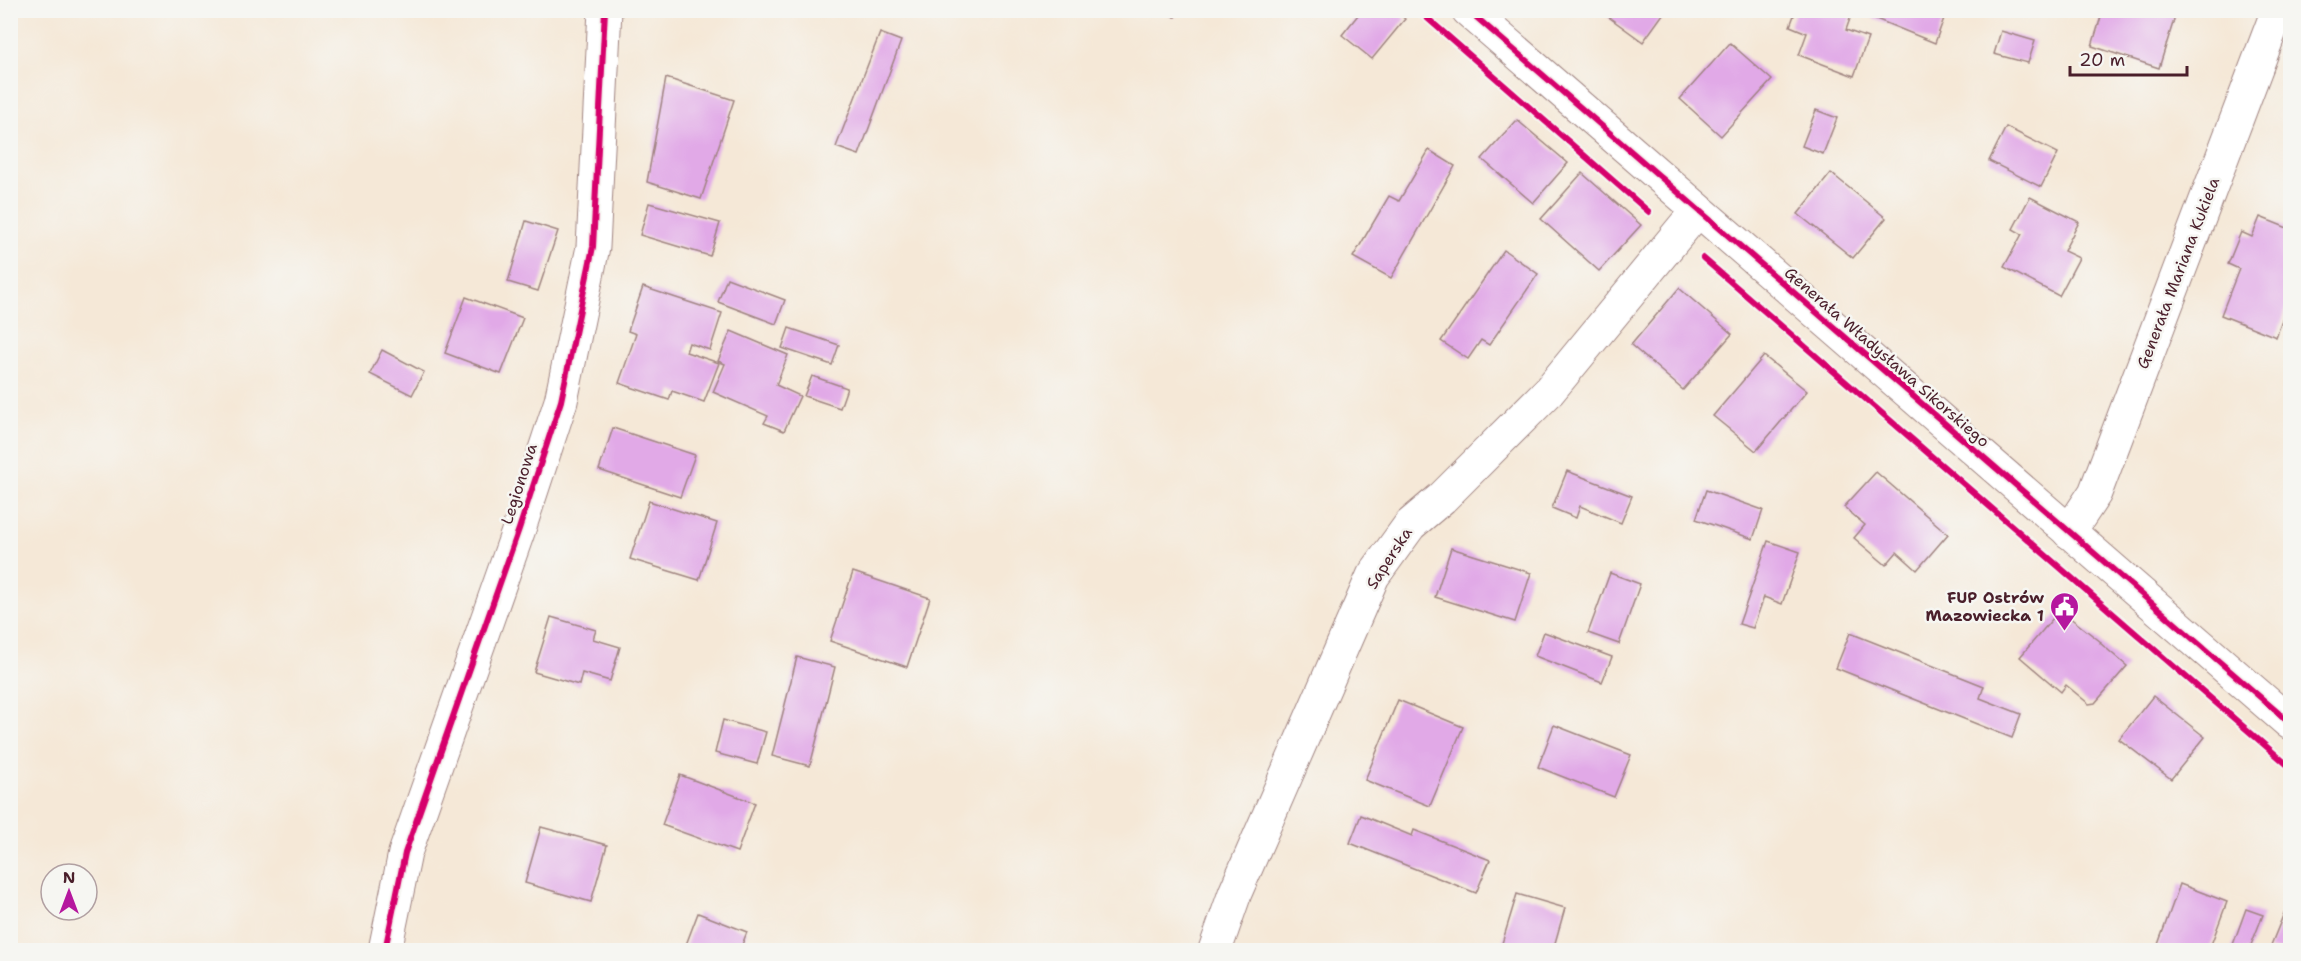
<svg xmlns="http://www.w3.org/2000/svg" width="2301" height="961" font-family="'Shantell Sans',sans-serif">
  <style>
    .building { fill: #e1a9e7 }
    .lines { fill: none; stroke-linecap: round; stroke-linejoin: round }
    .minor-casing { stroke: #a08481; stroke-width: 35 }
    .tertiary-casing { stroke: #a08481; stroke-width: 35 }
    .minor { stroke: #fff; stroke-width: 33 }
    .tertiary { stroke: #fff; stroke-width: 33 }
    .cycleway-casing { stroke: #f6f6f2; stroke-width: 10 }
    .cycleway { stroke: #d6006c; stroke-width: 6 }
    .labels { text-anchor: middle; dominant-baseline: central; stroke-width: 5; stroke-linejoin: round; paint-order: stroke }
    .street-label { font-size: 16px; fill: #4a1f2b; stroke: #f6f6f2 }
    .poi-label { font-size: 16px; font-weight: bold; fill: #4a1f2b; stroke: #f6f6f2; text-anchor: end }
  </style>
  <rect width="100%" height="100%" fill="#f6f6f2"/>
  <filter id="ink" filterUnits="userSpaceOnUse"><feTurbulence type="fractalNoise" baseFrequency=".0167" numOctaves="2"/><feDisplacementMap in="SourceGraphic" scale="12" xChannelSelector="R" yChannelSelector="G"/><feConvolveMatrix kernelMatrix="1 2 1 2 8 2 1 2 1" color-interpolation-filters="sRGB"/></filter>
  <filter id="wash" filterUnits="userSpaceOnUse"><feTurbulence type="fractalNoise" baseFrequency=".008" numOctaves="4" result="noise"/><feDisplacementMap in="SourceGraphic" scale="24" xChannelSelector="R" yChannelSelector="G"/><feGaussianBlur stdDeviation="1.35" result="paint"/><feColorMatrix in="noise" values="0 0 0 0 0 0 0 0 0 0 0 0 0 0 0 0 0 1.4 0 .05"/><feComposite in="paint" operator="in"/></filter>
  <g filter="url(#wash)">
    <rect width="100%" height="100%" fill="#f5e8d7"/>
    <g id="blocks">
      <!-- building -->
      <g class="building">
        <path d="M 1159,10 L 1178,10 L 1175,17 Z"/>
        <path d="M 1362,10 L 1395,10 L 1405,19 L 1372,59 L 1342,35 Z"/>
        <path d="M 1599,10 L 1666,10 L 1643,42 Z"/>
        <path d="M 1796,10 L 1853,10 L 1846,30 L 1868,38 L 1854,76 L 1799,55 L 1807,33 L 1790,26 Z"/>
        <path d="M 1854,10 L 1947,10 L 1935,43 Z"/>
        <path d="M 2103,10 L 2177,10 L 2159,68 L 2092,46 Z"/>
        <path d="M 2001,31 L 2035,41 L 2028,63 L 1994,54 Z"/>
        <path d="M 880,33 L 901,41 L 859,155 L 836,147 Z"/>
        <path d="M 1730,43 L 1772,80 L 1721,136 L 1680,99 Z"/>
        <path d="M 666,78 L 734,100 L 701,199 L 647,182 Z"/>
        <path d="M 1816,110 L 1837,118 L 1823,154 L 1802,146 Z"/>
        <path d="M 1517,120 L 1568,163 L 1533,203 L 1482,159 Z"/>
        <path d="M 2006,127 L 2058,153 L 2041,187 L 1989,161 Z"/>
        <path d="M 1429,150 L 1455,166 L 1391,278 L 1353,257 L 1389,196 L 1399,201 Z"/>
        <path d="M 1582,173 L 1641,225 L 1599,271 L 1541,219 Z"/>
        <path d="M 1831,173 L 1886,218 L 1853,258 L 1798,214 Z"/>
        <path d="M 2030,197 L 2079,222 L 2064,251 L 2079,258 L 2059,296 L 2004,267 L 2022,234 L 2013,229 Z"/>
        <path d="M 649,203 L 720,223 L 710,256 L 640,235 Z"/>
        <path d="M 2260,217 L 2290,229 L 2290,299 L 2276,337 L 2221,315 L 2239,269 L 2228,264 L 2241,232 L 2252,237 Z"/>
        <path d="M 526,221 L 558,231 L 538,291 L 508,282 Z"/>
        <path d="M 1504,250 L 1538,274 L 1489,345 L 1481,340 L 1468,359 L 1441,341 Z"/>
        <path d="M 727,278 L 785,300 L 776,324 L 718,302 Z"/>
        <path d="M 643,287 L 722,313 L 710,350 L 689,343 L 686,352 L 719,363 L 704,402 L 672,391 L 669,400 L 619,383 L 636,334 L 628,331 Z"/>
        <path d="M 1679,288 L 1732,334 L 1683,390 L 1631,345 Z"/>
        <path d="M 466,297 L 523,318 L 501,374 L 445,353 Z"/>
        <path d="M 789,328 L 839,345 L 832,365 L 782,348 Z"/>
        <path d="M 731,331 L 788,355 L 776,385 L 800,396 L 784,431 L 764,423 L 768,416 L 713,392 L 725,364 L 718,361 Z"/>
        <path d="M 382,350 L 424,372 L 412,395 L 370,374 Z"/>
        <path d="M 1764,356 L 1807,391 L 1756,451 L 1713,416 Z"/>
        <path d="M 812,376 L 847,388 L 840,408 L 804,396 Z"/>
        <path d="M 613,428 L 695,455 L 680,497 L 599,470 Z"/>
        <path d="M 1567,471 L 1632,496 L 1621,523 L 1580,506 L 1576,518 L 1552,508 Z"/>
        <path d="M 1876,472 L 1948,534 L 1917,570 L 1897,552 L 1886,565 L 1854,538 L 1865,525 L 1844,507 Z"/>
        <path d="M 1706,490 L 1763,510 L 1753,539 L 1696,519 Z"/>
        <path d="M 649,501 L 717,523 L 699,580 L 630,559 Z"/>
        <path d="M 1768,541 L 1800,552 L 1782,604 L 1764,597 L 1753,628 L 1739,624 Z"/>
        <path d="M 1451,548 L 1531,573 L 1515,622 L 1435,597 Z"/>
        <path d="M 853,572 L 930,598 L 907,667 L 830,641 Z"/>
        <path d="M 1610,573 L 1640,584 L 1619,644 L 1588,633 Z"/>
        <path d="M 2060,610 L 2101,642 L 2100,643 L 2127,666 L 2095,703 L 2089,704 L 2066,685 L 2061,692 L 2020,657 Z"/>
        <path d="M 551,617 L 596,630 L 593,639 L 620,647 L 610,681 L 582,673 L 579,685 L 534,672 Z"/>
        <path d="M 1544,632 L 1612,657 L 1602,682 L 1535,656 Z"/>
        <path d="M 1850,633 L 1984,686 L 1980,698 L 2021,714 L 2012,738 L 1836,668 Z"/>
        <path d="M 797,657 L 835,667 L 810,766 L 772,756 Z"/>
        <path d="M 2153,696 L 2205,737 L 2171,779 L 2119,739 Z"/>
        <path d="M 1398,700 L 1463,727 L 1430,806 L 1365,780 Z"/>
        <path d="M 723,720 L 766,732 L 757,764 L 715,753 Z"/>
        <path d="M 1554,725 L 1631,755 L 1614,797 L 1538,767 Z"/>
        <path d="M 680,775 L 755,803 L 737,852 L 662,825 Z"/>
        <path d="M 1361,815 L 1412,836 L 1414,830 L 1490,860 L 1476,893 L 1350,843 Z"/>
        <path d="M 541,827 L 607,845 L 591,902 L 525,883 Z"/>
        <path d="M 2180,884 L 2227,902 L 2209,950 L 2156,950 Z"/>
        <path d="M 1517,894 L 1565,908 L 1553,950 L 1500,950 Z"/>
        <path d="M 2287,906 L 2290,908 L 2290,950 L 2269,950 Z"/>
        <path d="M 2246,909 L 2263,915 L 2249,950 L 2231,950 Z"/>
        <path d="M 698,913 L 747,932 L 740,950 L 684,950 Z"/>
      </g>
    </g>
  </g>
  <g filter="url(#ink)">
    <use href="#blocks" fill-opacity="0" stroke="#a08481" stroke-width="1.5"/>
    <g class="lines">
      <defs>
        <g id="minor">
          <path d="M 2069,532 L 2095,493 L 2278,10"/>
          <path d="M 1215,950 L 1235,893 L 1373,576 L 1410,525 L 1442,498 L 1549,391 L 1697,211"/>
        </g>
        <g id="tertiary">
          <path d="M 1468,10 L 2290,723"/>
          <path d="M 385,950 L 405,853 L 519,529 L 561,401 L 593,247 L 605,10"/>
        </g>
      </defs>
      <!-- minor casing -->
      <use href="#minor" class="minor-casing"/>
      <!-- tertiary casing -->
      <use href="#tertiary" class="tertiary-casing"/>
      <!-- minor -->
      <use href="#minor" class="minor"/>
      <!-- tertiary -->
      <use href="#tertiary" class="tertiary"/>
      <defs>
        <g id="cycleway">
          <path d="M 1418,10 L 1649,212"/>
          <path d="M 1468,10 L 2290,723"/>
          <path d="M 1703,258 L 2290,767"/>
          <path d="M 385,950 L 405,853 L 519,529 L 561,401 L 593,247 L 605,10"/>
        </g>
      </defs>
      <!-- cycleway casing -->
      <use href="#cycleway" class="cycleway-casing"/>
      <!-- cycleway -->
      <use href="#cycleway" class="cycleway"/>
    </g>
  </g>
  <!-- icons -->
  <defs>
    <symbol id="civic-pin" viewBox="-11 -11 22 30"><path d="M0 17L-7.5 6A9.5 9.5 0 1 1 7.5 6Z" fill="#b5179e" stroke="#f6f6f2"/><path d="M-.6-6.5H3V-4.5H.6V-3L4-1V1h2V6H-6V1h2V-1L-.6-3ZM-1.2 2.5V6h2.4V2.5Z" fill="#fff"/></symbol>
  </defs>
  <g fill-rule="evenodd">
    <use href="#civic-pin" x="2048" y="590" width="33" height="45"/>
  </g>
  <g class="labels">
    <!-- street labels -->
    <g class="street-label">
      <text transform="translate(2178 273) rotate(-69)">Generała Mariana Kukiela</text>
      <text transform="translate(1887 357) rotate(41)">Generała Władysława Sikorskiego</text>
      <text transform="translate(519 484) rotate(-72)">Legionowa</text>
      <text transform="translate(1389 558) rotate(-57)">Saperska</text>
    </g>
    <!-- poi labels -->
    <g class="poi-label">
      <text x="2044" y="597">FUP Ostrów<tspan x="2044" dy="18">Mazowiecka 1</tspan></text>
    </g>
  </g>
  <!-- margin -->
  <rect width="2301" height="961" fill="none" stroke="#f6f6f2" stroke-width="36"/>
  <!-- north arrow -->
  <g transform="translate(69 892)"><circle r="28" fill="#f6f6f2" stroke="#b1a0a2" stroke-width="1.5"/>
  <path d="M0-4.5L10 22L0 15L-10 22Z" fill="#b5179e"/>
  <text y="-9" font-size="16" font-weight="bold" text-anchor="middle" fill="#4a1f2b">N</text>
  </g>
  <!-- scale -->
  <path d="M2070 66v9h117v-9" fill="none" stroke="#4a1f2b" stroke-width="3"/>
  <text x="2079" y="66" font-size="18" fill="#4a1f2b" stroke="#f6f6f2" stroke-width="4.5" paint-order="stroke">20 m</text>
</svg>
